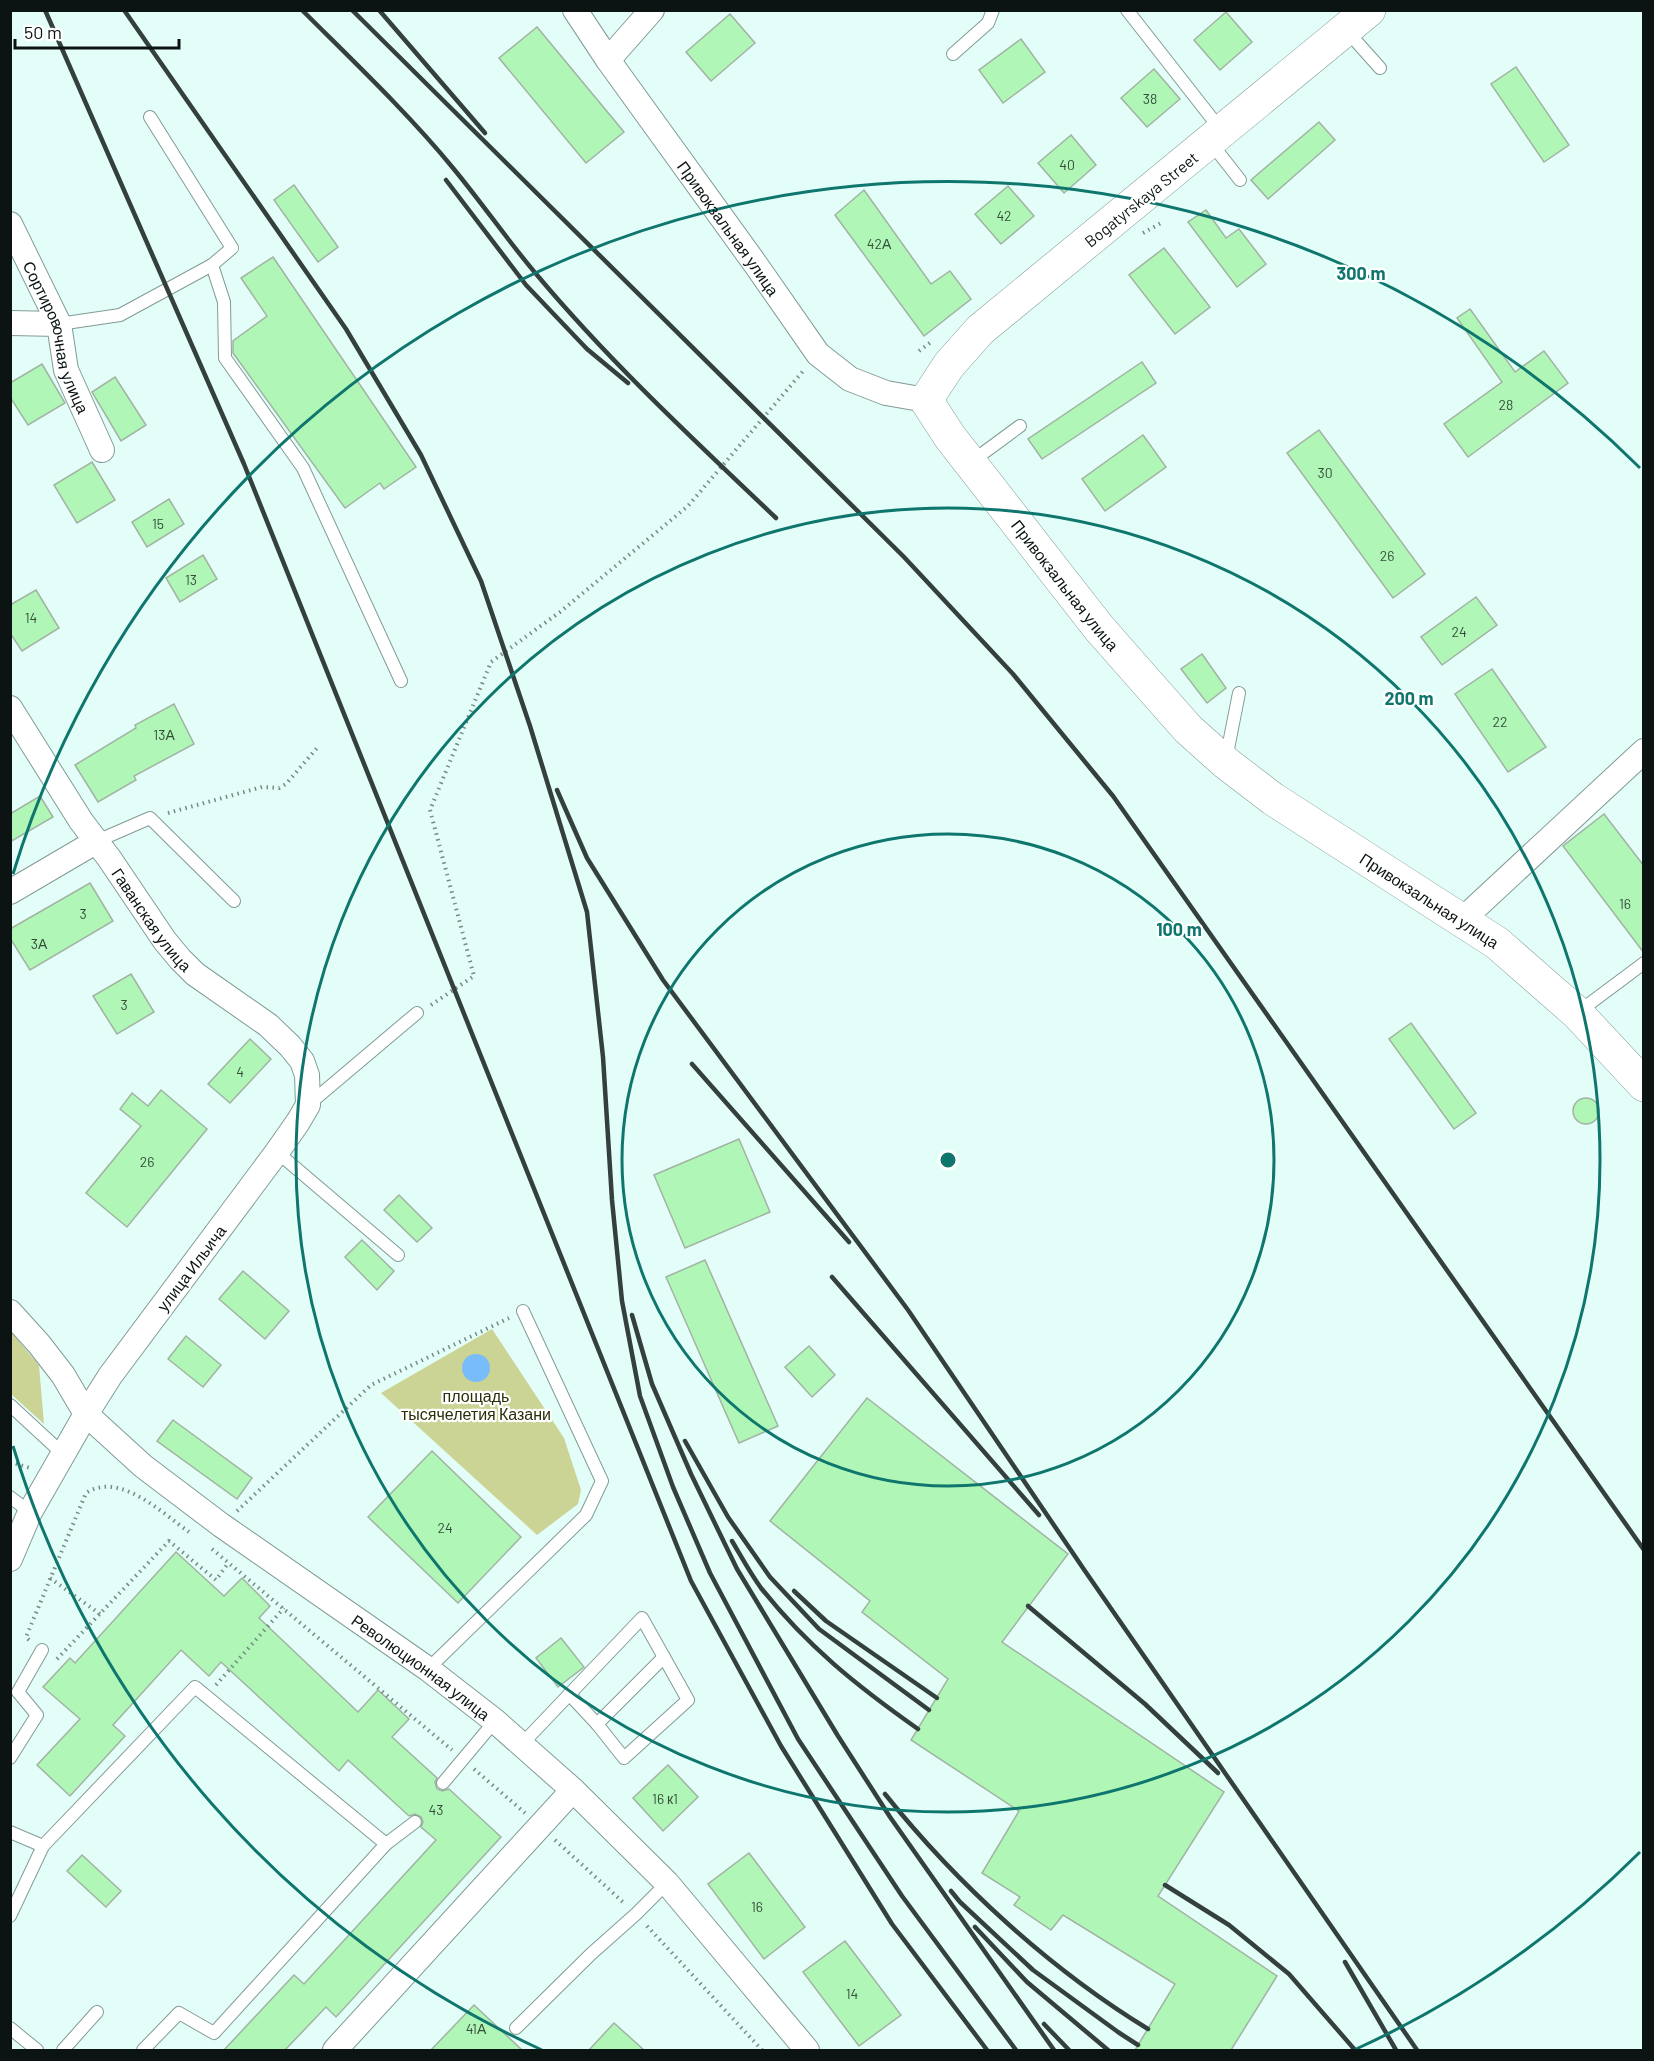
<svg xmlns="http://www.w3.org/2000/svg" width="1654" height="2061" font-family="Barlow,sans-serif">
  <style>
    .green { fill: #cbd395 }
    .water { fill: #78bdfa }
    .building { fill: #b0f7b7; stroke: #a2b3a3; stroke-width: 1.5 }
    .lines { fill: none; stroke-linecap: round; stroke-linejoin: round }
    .lane-casing { stroke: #829b96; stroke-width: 14 }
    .street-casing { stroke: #829b96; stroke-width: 26 }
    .secondary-casing { stroke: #829b96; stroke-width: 34 }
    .path { stroke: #788a86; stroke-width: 4; stroke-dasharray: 1.5 4.5; stroke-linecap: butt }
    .lane { stroke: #fff; stroke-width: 12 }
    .street { stroke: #fff; stroke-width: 24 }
    .secondary { stroke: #fff; stroke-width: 33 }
    .rail { stroke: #34403d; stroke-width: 4.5 }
    .ring { fill: none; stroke: #0f766e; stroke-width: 3 }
    .labels { text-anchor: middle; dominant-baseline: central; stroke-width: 4.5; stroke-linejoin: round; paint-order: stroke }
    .number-label { font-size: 14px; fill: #344d3b }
    .street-label { font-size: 16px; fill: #0b1412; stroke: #fff }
    .park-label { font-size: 16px; fill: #2b2e08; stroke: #fff }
    .centre { fill: #0f766e; stroke: #fff; stroke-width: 3 }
    .ring-label { font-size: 18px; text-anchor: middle; font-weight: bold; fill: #0f766e; stroke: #fff; stroke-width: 4.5; stroke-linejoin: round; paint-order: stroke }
  </style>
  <rect width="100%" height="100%" fill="#e3fef8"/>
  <!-- green -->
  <g class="green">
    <path d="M 492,1329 L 564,1438 L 581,1490 L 578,1504 L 537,1535 L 381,1393 Z"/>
    <path d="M 11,1332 L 39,1365 L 44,1424 L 11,1394 Z"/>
  </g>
  <!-- water -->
  <circle class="water" cx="476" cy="1368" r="14"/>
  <!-- building -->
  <g class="building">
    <path d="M 1226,12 L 1252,42 L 1220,70 L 1194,40 Z"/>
    <path d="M 730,14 L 755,43 L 711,81 L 686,52 Z"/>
    <path d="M 537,27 L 624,132 L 586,163 L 499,58 Z"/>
    <path d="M 1021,39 L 1045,72 L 1003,103 L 979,70 Z"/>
    <path d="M 1516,67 L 1569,145 L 1544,162 L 1491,84 Z"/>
    <path d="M 1154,69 L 1180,99 L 1147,127 L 1121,98 Z"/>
    <path d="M 1319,122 L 1335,140 L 1268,199 L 1251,180 Z"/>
    <path d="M 1071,135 L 1096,165 L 1064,193 L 1038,163 Z"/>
    <path d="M 294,185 L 338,247 L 318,262 L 274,200 Z"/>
    <path d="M 1008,186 L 1034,216 L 1001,244 L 975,214 Z"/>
    <path d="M 864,190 L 931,284 L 950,271 L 971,299 L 924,336 L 835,215 Z"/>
    <path d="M 1206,210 L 1226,238 L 1239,229 L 1266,264 L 1237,287 L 1188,222 Z"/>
    <path d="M 1164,248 L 1210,307 L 1175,334 L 1129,275 Z"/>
    <path d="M 273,257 L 416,467 L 384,489 L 380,483 L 345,508 L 233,353 L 233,341 L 267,316 L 241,278 Z"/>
    <path d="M 1470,309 L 1515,372 L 1544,351 L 1568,383 L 1468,457 L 1444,424 L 1502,382 L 1457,318 Z"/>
    <path d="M 1142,362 L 1156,383 L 1042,459 L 1028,439 Z"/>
    <path d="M 42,364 L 65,403 L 28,425 L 10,397 L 10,383 Z"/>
    <path d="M 115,377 L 146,425 L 121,441 L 92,392 Z"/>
    <path d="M 1319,430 L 1425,574 L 1393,598 L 1287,453 Z"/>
    <path d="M 1143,435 L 1166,467 L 1105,511 L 1082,479 Z"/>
    <path d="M 92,462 L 115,500 L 77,523 L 54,485 Z"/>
    <path d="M 169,499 L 184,524 L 147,547 L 132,522 Z"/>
    <path d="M 203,555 L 217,579 L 180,602 L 166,578 Z"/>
    <path d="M 36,590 L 59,628 L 22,651 L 10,633 L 10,605 Z"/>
    <path d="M 1476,597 L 1497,625 L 1442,665 L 1421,637 Z"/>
    <path d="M 1202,654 L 1226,688 L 1207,703 L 1181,669 Z"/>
    <path d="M 1492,669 L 1546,747 L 1508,772 L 1455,694 Z"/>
    <path d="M 174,704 L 194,744 L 134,776 L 136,780 L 98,802 L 75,765 L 136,728 L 135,725 Z"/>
    <path d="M 40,796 L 53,817 L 10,842 L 10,814 Z"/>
    <path d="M 1604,814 L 1644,866 L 1644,953 L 1563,846 Z"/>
    <path d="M 90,883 L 113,921 L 30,970 L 10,938 L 10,929 Z"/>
    <path d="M 131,974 L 154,1012 L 117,1034 L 93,996 Z"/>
    <path d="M 1411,1023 L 1476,1113 L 1454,1129 L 1389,1039 Z"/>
    <path d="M 250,1039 L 271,1059 L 230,1103 L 208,1084 Z"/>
    <path d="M 161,1090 L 207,1129 L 127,1227 L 86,1193 L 141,1126 L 120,1109 L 132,1093 L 148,1106 Z"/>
    <circle cx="1586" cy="1111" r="13"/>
    <path d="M 739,1139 L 770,1212 L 685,1248 L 654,1175 Z"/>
    <path d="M 399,1195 L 432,1228 L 417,1242 L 384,1210 Z"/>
    <path d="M 362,1240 L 394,1271 L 377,1290 L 345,1257 Z"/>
    <path d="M 705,1260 L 778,1426 L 739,1443 L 666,1277 Z"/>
    <path d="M 243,1271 L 289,1311 L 265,1339 L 219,1299 Z"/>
    <path d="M 186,1336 L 221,1365 L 203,1387 L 168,1359 Z"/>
    <path d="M 809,1346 L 835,1375 L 812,1397 L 785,1367 Z"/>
    <path d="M 867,1398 L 1068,1554 L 1002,1642 L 1224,1792 L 1158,1896 L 1277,1976 L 1231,2050 L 1135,2050 L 1175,1984 L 1063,1915 L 1051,1930 L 1014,1905 L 1020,1897 L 982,1873 L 1019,1811 L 911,1740 L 948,1679 L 862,1612 L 870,1601 L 770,1521 Z"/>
    <path d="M 173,1420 L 252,1478 L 237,1499 L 157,1441 Z"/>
    <path d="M 432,1451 L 521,1537 L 458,1603 L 368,1517 Z"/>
    <path d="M 176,1552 L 224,1596 L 242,1578 L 270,1606 L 259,1618 L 358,1712 L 378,1690 L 409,1719 L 392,1737 L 437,1778 L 435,1782 L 437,1789 L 442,1791 L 449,1789 L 501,1837 L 336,2017 L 326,2007 L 285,2050 L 224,2050 L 294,1975 L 304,1984 L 436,1840 L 421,1827 L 423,1822 L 421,1817 L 415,1814 L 409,1816 L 348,1760 L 339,1771 L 221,1662 L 209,1676 L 181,1650 L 113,1725 L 125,1736 L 70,1796 L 37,1765 L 80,1719 L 43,1687 L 70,1658 L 75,1663 Z"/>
    <path d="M 561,1638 L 584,1667 L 558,1687 L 536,1658 Z"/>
    <path d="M 668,1765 L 698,1797 L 663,1831 L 633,1798 Z"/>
    <path d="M 749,1853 L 805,1927 L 764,1959 L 708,1884 Z"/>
    <path d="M 82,1855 L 121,1891 L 106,1907 L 67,1871 Z"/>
    <path d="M 845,1941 L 901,2015 L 859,2046 L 803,1972 Z"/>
    <path d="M 474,2005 L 522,2050 L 431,2050 Z"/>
    <path d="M 614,2023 L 644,2050 L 589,2050 Z"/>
  </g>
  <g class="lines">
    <defs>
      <g id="lane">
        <path d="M 1127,10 L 1221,130"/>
        <path d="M 1347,31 L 1380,68"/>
        <path d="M 953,54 L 988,23 L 993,10"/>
        <path d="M 1211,143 L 1240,180"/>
        <path d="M 212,265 L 224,302 L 225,358 L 303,468 L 401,681"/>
        <path d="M 59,324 L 120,315 L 212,265 L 232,248 L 150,117"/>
        <path d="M 971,462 L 1020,426"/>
        <path d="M 1226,759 L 1239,693"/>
        <path d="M 97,841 L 150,818 L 234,901"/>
        <path d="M 1577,1013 L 1644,963"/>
        <path d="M 308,1105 L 417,1013"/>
        <path d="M 277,1152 L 398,1255"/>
        <path d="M 10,1405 L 63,1454"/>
        <path d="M 10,1497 L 30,1512"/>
        <path d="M 428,1669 L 586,1515 L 602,1481 L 523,1311"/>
        <path d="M 597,1724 L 664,1657"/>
        <path d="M 522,1744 L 642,1618 L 688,1700 L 624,1758 L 597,1724 L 569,1694"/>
        <path d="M 10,1758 L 37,1715 L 18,1692 L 42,1650"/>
        <path d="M 443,1783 L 495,1721"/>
        <path d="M 10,1832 L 43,1846 L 10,1916"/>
        <path d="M 386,1844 L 415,1822"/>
        <path d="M 43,1846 L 195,1687 L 386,1844 L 214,2033 L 179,2013 L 143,2050"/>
        <path d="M 10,2028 L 37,2050"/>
        <path d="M 516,2028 L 591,1954 L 636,1914 L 667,1883"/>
        <path d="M 63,2050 L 97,2012"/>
      </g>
      <g id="street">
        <path id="s1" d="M 575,10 L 608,60 L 756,265 L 818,354 L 850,379 L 886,393 L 926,400"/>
        <path d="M 608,60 L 652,10"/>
        <path id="s2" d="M 10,224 L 59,324 L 66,370 L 102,450"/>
        <path d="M 10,323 L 59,324"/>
        <path id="s3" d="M 10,708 L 81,821 L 109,858 L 165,941 L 180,959 L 195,974 L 268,1025 L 290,1046 L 302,1061 L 307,1075 L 308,1105 L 298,1122 L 277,1152 L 110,1376 L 86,1414 L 30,1512 L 10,1559"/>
        <path d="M 10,892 L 97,841"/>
        <path d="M 1462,920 L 1644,751"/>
        <path id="s4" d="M 10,1312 L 39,1344 L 63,1375 L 86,1414 L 143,1466 L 221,1525 L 428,1669 L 495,1721 L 573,1790 L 667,1883 L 807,2050"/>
        <path d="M 335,2050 L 573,1790"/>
      </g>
      <g id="secondary">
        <path id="s5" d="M 1369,10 L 980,330 L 949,365 L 926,400 L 950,437 L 1099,628 L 1188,729 L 1226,763 L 1273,799 L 1497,943 L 1577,1013 L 1644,1085"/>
      </g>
    </defs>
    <!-- lane casing -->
    <use href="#lane" class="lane-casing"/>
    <!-- street casing -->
    <use href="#street" class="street-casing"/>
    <!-- secondary casing -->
    <use href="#secondary" class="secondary-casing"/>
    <!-- path -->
    <g class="path">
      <path d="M 1143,233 L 1163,222"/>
      <path d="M 919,351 L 931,342"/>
      <path d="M 168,813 L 262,787 L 279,788 L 286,784 L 317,748"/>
      <path d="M 431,1005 L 474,976 L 430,810 L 491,662 L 560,612 L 688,506 L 804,370"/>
      <path d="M 10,1462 L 30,1468"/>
      <path d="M 237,1511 L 371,1385 L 509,1318"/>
      <path d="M 212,1549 L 452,1750"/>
      <path d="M 50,1578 L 100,1614"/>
      <path d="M 29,1640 L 26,1637 L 86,1493 C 120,1471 162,1513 189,1532"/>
      <path d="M 57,1659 L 169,1541 L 216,1580 L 229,1562"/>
      <path d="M 216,1685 L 284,1608"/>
      <path d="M 474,1769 L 525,1813"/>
      <path d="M 555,1840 L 625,1904"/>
      <path d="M 647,1926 L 762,2050"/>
    </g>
    <!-- lane -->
    <use href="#lane" class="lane"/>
    <!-- street -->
    <use href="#street" class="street"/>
    <!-- secondary -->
    <use href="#secondary" class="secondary"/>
    <!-- rail -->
    <g class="rail">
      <path d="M 45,10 L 244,464 L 691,1581 L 781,1746 L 892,1924 L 987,2050"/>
      <path d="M 124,10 L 346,329 L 421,455 L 481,581 L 530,726 L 587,912 L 603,1057 L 612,1200 L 622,1301 L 640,1396 L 673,1487 L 710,1573 L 798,1739 L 902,1896 L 1016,2050"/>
      <path d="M 302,10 C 353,61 408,113 453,168 C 482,203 508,241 537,275 C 610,362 694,440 776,518"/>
      <path d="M 352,10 L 904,557 L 1013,674 L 1113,796 L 1644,1550"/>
      <path d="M 379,10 L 485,133"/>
      <path d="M 446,180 L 526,285 L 587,349 L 628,383"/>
      <path d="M 557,790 L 587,858 L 663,980 L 908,1310 L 1085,1571 L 1417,2050"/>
      <path d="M 692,1064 L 849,1242"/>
      <path d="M 832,1277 L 1039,1515"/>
      <path d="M 632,1315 L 652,1384 L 691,1474 L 737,1569 L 838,1736 L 890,1817 L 1054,2050"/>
      <path d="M 685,1441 L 728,1517 L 770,1577 L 819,1629 L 929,1710"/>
      <path d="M 732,1541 C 741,1556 750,1573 761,1588 C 807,1646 857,1686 918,1729"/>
      <path d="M 794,1591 L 826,1621 L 937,1698"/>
      <path d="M 1028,1606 L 1145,1704 L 1218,1773"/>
      <path d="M 885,1794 C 957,1884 1050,1969 1148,2029"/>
      <path d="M 1165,1885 L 1229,1925 L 1289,1974 L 1355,2050"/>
      <path d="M 951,1891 L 960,1902 L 1033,1970 L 1118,2032 L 1138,2045"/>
      <path d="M 975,1927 L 1027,1982 L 1108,2050"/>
      <path d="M 1345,1962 L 1396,2050"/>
      <path d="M 1044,2024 L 1069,2050"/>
    </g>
  </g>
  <!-- distance rings -->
  <g class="ring">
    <circle cx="948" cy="1160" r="326"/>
    <circle cx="948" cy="1160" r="652"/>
    <path d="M1640 1852A978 978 0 0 1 1354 2050M542 2050A978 978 0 0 1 13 1446M13 874A978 978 0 0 1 1640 468"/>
  </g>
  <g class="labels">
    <!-- number labels -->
    <g class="number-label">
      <text x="1150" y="98">38</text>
      <text x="1067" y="164">40</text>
      <text x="1004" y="215">42</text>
      <text x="879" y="243">42А</text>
      <text x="1506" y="404">28</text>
      <text x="1325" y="472">30</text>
      <text x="158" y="523">15</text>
      <text x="1387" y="555">26</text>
      <text x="191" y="579">13</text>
      <text x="31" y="617">14</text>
      <text x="1459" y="631">24</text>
      <text x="1500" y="721">22</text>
      <text x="164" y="734">13А</text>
      <text x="1625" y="903">16</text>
      <text x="83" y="913">3</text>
      <text x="39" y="943">3А</text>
      <text x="124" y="1004">3</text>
      <text x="240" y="1071">4</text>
      <text x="147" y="1161">26</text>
      <text x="445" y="1527">24</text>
      <text x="665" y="1798">16 к1</text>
      <text x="436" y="1809">43</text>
      <text x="757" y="1906">16</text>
      <text x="852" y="1993">14</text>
      <text x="476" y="2028">41А</text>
    </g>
    <!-- street labels -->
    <g class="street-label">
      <text transform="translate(1141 199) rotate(-39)">Bogatyrskaya Street</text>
      <text stroke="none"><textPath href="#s1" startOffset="267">Привокзальная улица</textPath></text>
      <text stroke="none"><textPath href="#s2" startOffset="123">Сортировочная улица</textPath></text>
      <text stroke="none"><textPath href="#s5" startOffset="824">Привокзальная улица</textPath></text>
      <text stroke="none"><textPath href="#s5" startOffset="1310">Привокзальная улица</textPath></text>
      <text stroke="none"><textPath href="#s3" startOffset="255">Гаванская улица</textPath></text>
      <text transform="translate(191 1268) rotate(-53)">улица Ильича</text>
      <text stroke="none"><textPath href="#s4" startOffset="548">Революционная улица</textPath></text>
    </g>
    <!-- park labels -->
    <g class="park-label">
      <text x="476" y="1395">площадь<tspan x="476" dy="18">тысячелетия Казани</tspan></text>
    </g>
  </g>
  <circle cx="948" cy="1160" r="9" class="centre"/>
  <g class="ring-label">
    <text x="1361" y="280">300 m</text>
    <text x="1409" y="705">200 m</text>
    <text x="1179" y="936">100 m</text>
  </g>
  <!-- border -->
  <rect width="1654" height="2061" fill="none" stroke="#0b1412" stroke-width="24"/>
  <!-- scale -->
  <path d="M15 39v9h164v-9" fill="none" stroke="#0b1412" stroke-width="3"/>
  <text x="24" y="39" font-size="18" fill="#0b1412" stroke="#ffffff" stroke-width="4.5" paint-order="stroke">50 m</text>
</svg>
